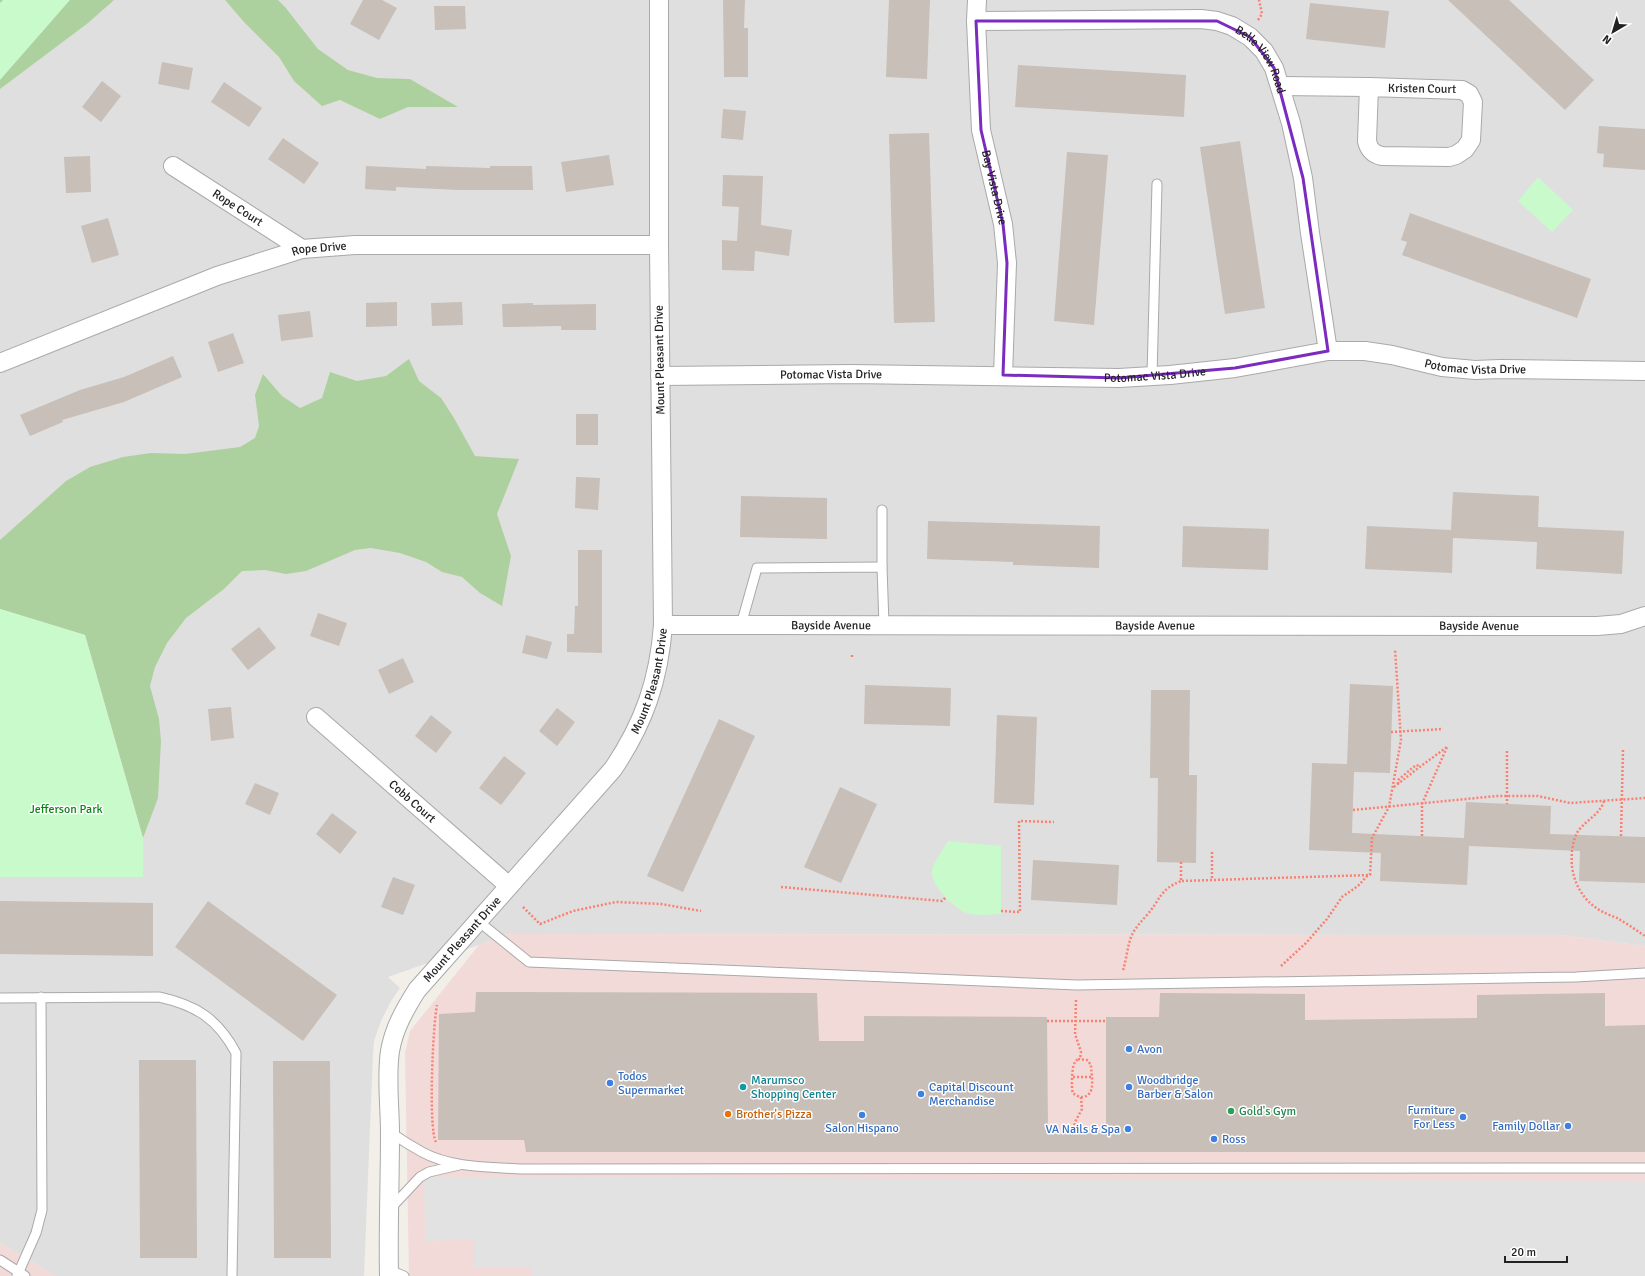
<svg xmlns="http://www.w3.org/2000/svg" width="1645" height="1276" font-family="Signika,sans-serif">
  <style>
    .residential { fill: #e0dfdf }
    .commercial { fill: #f2dad9 }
    .forest { fill: #add19e }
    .park { fill: #c8facc }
    .parking { fill: #e2e2e2 }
    .building { fill: #c7bfb8 }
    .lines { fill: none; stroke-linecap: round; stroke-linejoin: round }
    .lane-casing { stroke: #a9a9a9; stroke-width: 11 }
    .street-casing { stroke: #a9a9a9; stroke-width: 20 }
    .path { stroke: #fa8072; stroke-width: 2.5; stroke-dasharray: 2 2; stroke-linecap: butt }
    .lane { stroke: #fff; stroke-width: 9 }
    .street { stroke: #fff; stroke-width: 18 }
    .marked { fill: none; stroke: #7b2cbf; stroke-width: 3; stroke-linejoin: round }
    .shop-dot { fill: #3f7fe0; stroke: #fff; stroke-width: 1.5 }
    .culture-dot { fill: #0f9aa8; stroke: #fff; stroke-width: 1.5 }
    .leisure-dot { fill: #2e9e5b; stroke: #fff; stroke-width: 1.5 }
    .food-dot { fill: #e8710a; stroke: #fff; stroke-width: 1.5 }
    .labels { text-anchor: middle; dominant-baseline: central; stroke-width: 3; stroke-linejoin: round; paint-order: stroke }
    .street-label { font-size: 12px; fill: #222; stroke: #fff }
    .park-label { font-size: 12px; fill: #0c8416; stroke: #fff }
    .shop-label { font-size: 12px; fill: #366cbe; stroke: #fff; text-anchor: start }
    .culture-label { font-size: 12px; fill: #0d838f; stroke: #fff; text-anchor: start }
    .leisure-label { font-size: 12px; fill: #27864d; stroke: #fff; text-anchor: start }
    .food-label { font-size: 12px; fill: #c56008; stroke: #fff; text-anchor: start }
  </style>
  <rect width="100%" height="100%" fill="#f2efe9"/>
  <!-- residential -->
  <path class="residential" d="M 70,0 L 1645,0 L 1645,946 L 1560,935 L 510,934 L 388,977 L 400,988 L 391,1001 L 381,1021 L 374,1041 L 373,1054 L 364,1276 L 56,1276 L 0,1243 L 0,877 L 143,877 L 85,635 L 0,609 L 0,80 Z"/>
  <!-- commercial -->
  <g class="commercial">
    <path d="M 510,934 L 1560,935 L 1645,946 L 1645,1276 L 409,1276 L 405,1053 L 410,1031 L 479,945 Z"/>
    <path d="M 0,1243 L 56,1276 L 0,1276 Z"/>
  </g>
  <!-- forest -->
  <g class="forest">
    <path d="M 0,0 L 114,0 L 88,23 L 0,89 Z"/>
    <path d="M 225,0 L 278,0 L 285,7 L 318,49 L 348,70 L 377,78 L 410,79 L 458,107 L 408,107 L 380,119 L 340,100 L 322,106 L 294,81 L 279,57 L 244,22 Z"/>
    <path d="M 409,359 L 419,381 L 441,398 L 454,418 L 475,456 L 519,459 L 497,514 L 511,556 L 502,606 L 480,593 L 462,577 L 442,572 L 426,562 L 400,553 L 371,548 L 355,550 L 306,571 L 286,574 L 265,570 L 242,571 L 224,589 L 186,618 L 167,643 L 155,667 L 150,686 L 159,719 L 161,741 L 158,798 L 143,838 L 85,635 L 0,609 L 0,540 L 66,481 L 90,467 L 123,457 L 151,453 L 185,454 L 240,447 L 255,438 L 259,426 L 255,395 L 263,374 L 282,396 L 300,408 L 322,398 L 330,372 L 357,381 L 386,376 Z"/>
  </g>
  <!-- park -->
  <g class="park">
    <path d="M 3,0 L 70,0 L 0,80 L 0,3 Z"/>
    <path d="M 1538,177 L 1573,210 L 1552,232 L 1518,201 Z"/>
    <path d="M 0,609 L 85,635 L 143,838 L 143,877 L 0,877 Z"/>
    <path d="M 948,841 L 1001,846 L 1001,914 C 991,914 979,916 970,914 C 955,910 931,887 932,871 C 934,861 943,850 948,841 Z"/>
  </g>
  <!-- parking -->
  <path class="parking" d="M 424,1177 L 1645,1181 L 1645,1276 L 532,1276 L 532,1267 L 474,1267 L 474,1239 L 425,1241 Z"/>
  <!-- building -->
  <g class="building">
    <path d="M 363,0 L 382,0 L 397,8 L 379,40 L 350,24 Z"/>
    <path d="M 723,0 L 745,0 L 744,28 L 748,28 L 748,77 L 724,77 Z"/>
    <path d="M 889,0 L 930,0 L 927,79 L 886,77 Z"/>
    <path d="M 1448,0 L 1509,0 L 1594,80 L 1565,110 Z"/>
    <path d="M 1310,3 L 1389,11 L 1385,48 L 1306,39 Z"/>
    <path d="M 434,6 L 465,6 L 466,29 L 435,30 Z"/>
    <path d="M 162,62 L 193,68 L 189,90 L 158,84 Z"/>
    <path d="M 1018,65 L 1186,75 L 1184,117 L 1015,107 Z"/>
    <path d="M 102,81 L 121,96 L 101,122 L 82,107 Z"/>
    <path d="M 224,82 L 262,108 L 249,127 L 211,102 Z"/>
    <path d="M 723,109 L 746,111 L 743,140 L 721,138 Z"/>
    <path d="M 1599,126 L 1645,129 L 1645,170 L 1603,167 L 1604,154 L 1597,153 Z"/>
    <path d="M 929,133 L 935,322 L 894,323 L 889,134 Z"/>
    <path d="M 283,138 L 319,163 L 304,184 L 268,159 Z"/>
    <path d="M 1240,141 L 1265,308 L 1225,314 L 1200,147 Z"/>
    <path d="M 1067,152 L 1108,155 L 1094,325 L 1054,321 Z"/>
    <path d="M 609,155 L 614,185 L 566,192 L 561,162 Z"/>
    <path d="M 90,156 L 91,192 L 66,193 L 64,157 Z"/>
    <path d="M 366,166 L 426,169 L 426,166 L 490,168 L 490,166 L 532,166 L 533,190 L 459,190 L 396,187 L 396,191 L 365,189 Z"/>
    <path d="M 723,175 L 763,176 L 761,225 L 792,230 L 789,256 L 755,251 L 754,271 L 722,270 L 722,240 L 737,241 L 739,207 L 722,206 Z"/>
    <path d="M 1410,213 L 1591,279 L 1577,318 L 1402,255 L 1407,242 L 1401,240 Z"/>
    <path d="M 108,218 L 119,255 L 92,263 L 81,226 Z"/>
    <path d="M 397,302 L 397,326 L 366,327 L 366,303 Z"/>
    <path d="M 462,302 L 463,325 L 432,326 L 431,303 Z"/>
    <path d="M 533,303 L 533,305 L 596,304 L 596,330 L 561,330 L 561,326 L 503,327 L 502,304 Z"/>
    <path d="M 310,311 L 313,337 L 281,341 L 278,315 Z"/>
    <path d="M 233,333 L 244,363 L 218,372 L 208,342 Z"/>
    <path d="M 173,356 L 182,377 L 124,402 L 62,420 L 63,422 L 30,436 L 20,415 L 80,390 L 124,377 Z"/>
    <rect x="576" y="414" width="22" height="31"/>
    <path d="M 576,477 L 600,478 L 598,510 L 575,508 Z"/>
    <path d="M 1453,492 L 1539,496 L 1538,527 L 1624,531 L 1622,574 L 1536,569 L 1537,542 L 1453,538 L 1452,573 L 1365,569 L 1367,526 L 1451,530 Z"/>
    <path d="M 741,496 L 827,498 L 827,539 L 740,537 Z"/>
    <path d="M 928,521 L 1100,526 L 1099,568 L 1013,565 L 1013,562 L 927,559 Z"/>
    <path d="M 1183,526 L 1269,529 L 1268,570 L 1182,567 Z"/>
    <path d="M 578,550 L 602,550 L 602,653 L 567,652 L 567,634 L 574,634 L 575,606 L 578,606 Z"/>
    <path d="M 318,613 L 347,623 L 339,646 L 310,636 Z"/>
    <path d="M 259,627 L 276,648 L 248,670 L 231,649 Z"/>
    <path d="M 526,635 L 552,642 L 547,659 L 522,653 Z"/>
    <path d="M 403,658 L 414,682 L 389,694 L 378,670 Z"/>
    <path d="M 1350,684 L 1393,686 L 1390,773 L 1354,772 L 1352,833 L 1464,838 L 1466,802 L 1551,806 L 1550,834 L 1645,837 L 1645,883 L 1579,881 L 1580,851 L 1469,846 L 1467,885 L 1380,881 L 1381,853 L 1309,850 L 1312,763 L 1347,764 Z"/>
    <path d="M 865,685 L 951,688 L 950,726 L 864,724 Z"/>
    <path d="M 1151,690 L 1190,690 L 1189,775 L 1197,775 L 1196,863 L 1157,862 L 1158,778 L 1150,778 Z"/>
    <path d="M 231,707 L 234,738 L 211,741 L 208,709 Z"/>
    <path d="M 557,708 L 575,722 L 557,746 L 539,731 Z"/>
    <path d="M 431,715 L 452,732 L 436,753 L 415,736 Z"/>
    <path d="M 997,715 L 1037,717 L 1034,805 L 994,803 Z"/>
    <path d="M 719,719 L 755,736 L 683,892 L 647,876 Z"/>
    <path d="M 504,756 L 526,773 L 501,805 L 479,788 Z"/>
    <path d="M 255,783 L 279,793 L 270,815 L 245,804 Z"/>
    <path d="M 840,787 L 877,804 L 841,883 L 804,867 Z"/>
    <path d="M 332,813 L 357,832 L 340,854 L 316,834 Z"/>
    <path d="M 1033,860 L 1119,865 L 1117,905 L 1031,900 Z"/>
    <path d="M 393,877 L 415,885 L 403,915 L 381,907 Z"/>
    <path d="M 0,901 L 153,903 L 153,956 L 0,954 Z"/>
    <path d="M 208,901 L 337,995 L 303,1041 L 175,947 Z"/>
    <path d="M 476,992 L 817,993 L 819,1041 L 864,1041 L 864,1016 L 1047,1017 L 1048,1134 L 1106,1133 L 1106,1017 L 1159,1017 L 1160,993 L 1305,994 L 1305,1020 L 1477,1018 L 1477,995 L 1605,993 L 1605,1026 L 1645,1025 L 1645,1152 L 526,1152 L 524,1140 L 438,1140 L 439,1014 L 475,1012 Z"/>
    <path d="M 139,1060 L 196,1060 L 197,1258 L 140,1258 Z"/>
    <path d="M 273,1061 L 330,1061 L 331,1258 L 274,1258 Z"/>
  </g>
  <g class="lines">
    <defs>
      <g id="lane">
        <path d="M 1152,376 L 1157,184"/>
        <path d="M 882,567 L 882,510"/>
        <path d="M 741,625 L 757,568 L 882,567 L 884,625"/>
        <path d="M 478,921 L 529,962 L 1077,985 L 1576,977 L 1645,973"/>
        <path d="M 0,998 L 159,997 C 196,1005 218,1019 236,1053 L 232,1276"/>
        <path d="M 390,1132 C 400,1139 411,1146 422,1152 C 451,1168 489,1167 522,1169 L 1645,1168"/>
        <path d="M 390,1209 L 420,1177 L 429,1172 L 459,1165"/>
        <path d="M 0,1260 L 25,1276"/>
        <path d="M 389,1270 L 404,1276"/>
        <path d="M 17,1276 L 36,1233 L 42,1210 L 41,997"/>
      </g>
      <g id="street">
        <path id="s1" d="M 977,0 L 976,21 L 981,130 L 1003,224 L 1007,263 L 1003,375"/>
        <path id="s2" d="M 976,21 L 1201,19 L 1217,21 L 1232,26 L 1250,37 L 1264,51 L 1274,68 L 1291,123 L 1303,178 L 1310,233 L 1328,351"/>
        <path d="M 1280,86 L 1369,87"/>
        <path d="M 1369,87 L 1462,90 L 1469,94 L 1473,102 L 1471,140 L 1465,149 L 1456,155 L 1449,157 L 1382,156 C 1373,154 1369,150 1367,141 Z"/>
        <path id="s3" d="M 173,166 L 302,249"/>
        <path id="s4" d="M 0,363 L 217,276 L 302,249 L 355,245 L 659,245"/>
        <path id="s5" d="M 660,376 L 851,374 L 1119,378 L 1170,375 L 1235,368 L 1328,351 L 1365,351 L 1392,355 L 1442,367 L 1475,370 L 1500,369 L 1645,371"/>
        <path id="s6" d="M 663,625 L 1597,626 L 1621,624 L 1645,616"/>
        <path id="s7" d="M 316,717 L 509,886"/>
        <path id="s8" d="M 389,1276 C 388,1228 390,1181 390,1133 C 390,1106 386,1078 390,1051 C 394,1028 405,1009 417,990 L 613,769 C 644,723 659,680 663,625 L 659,245 L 659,0"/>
      </g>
    </defs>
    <!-- lane casing -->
    <use href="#lane" class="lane-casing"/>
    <!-- street casing -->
    <use href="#street" class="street-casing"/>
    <!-- path -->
    <g class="path">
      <path d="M 1258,20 L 1262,14 L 1259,0"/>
      <path d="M 852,655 L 852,658"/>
      <path d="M 1391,732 L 1443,729"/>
      <path d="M 1507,751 L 1507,804"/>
      <path d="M 1398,784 L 1398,780 L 1416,765 L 1420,766"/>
      <path d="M 1394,787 L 1417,769 L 1447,747"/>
      <path d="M 1604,801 C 1600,815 1584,821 1577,833 C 1572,843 1571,856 1572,866 C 1574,885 1585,903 1603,912 C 1607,914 1612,916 1617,918 C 1626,923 1636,930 1645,936"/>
      <path d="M 1353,810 L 1497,796 L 1538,796 L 1570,803 L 1645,798"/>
      <path d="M 1422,836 L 1422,804 L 1447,747"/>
      <path d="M 1621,836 L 1623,750"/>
      <path d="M 1212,852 L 1212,880"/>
      <path d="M 1181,862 L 1181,881 L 1370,875 L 1372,838 L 1389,807 L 1401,740 L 1395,649"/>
      <path d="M 781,887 L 942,901 L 946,897"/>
      <path d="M 523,907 L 540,924 L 573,911 L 616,902 L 661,904 L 701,911"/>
      <path d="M 1001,911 L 1020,912 L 1019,821 L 1054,822"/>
      <path d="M 1281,966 L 1306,943 L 1327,919 L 1342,897 L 1358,886 L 1368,875"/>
      <path d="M 1123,970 C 1126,961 1127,950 1130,940 C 1133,930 1140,923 1147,915 C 1161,899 1159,890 1181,881"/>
      <path d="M 1076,1000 L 1075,1034 L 1081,1052 L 1080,1059"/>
      <path d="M 1047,1021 L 1106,1021"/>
      <path d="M 1078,1059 L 1087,1060 L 1091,1065 C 1091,1075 1097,1096 1082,1097 C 1079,1097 1075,1095 1073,1093 C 1071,1089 1072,1068 1074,1064 C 1075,1062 1076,1061 1078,1059 Z"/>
      <path d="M 1073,1077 L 1091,1077"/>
      <path d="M 1073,1133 L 1075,1122 L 1082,1109 L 1081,1097"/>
      <path d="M 436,1142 C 428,1128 433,1024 437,1005"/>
    </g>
    <!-- lane -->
    <use href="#lane" class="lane"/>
    <!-- street -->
    <use href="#street" class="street"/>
  </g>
  <!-- marked area -->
  <path class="marked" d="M 976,21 L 1217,21 L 1250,37 L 1274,68 L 1303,178 L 1328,351 L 1235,368 L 1119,378 L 1003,375 L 1007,263 L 1003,224 L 981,130 Z"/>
  <!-- markers -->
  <g class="shop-dot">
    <circle cx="1129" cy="1049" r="4"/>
    <circle cx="610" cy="1083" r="4"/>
    <circle cx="1129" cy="1087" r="4"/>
    <circle cx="921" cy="1094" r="4"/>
    <circle cx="862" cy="1115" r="4"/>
    <circle cx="1463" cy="1117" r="4"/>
    <circle cx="1568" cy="1126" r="4"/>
    <circle cx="1128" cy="1129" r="4"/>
    <circle cx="1214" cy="1139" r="4"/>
  </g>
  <circle class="culture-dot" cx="743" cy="1087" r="4"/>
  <circle class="leisure-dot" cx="1231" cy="1111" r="4"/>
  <circle class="food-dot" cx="728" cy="1114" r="4"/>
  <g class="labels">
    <!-- street labels -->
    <g class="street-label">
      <text stroke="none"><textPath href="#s2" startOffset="303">Belle View Road</textPath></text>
      <text transform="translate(1422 89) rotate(1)">Kristen Court</text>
      <text stroke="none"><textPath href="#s1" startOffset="189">Bay Vista Drive</textPath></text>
      <text stroke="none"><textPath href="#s3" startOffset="77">Rope Court</textPath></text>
      <text stroke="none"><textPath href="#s4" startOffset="340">Rope Drive</textPath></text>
      <text transform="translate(660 360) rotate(-91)">Mount Pleasant Drive</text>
      <text stroke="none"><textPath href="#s5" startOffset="819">Potomac Vista Drive</textPath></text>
      <text stroke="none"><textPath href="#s5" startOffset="171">Potomac Vista Drive</textPath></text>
      <text stroke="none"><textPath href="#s5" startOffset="495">Potomac Vista Drive</textPath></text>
      <text stroke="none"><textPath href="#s6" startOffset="168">Bayside Avenue</textPath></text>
      <text stroke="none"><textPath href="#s6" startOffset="492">Bayside Avenue</textPath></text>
      <text stroke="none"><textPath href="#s6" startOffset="816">Bayside Avenue</textPath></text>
      <text stroke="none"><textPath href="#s8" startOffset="684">Mount Pleasant Drive</textPath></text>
      <text stroke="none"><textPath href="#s7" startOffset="128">Cobb Court</textPath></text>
      <text stroke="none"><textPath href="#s8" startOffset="360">Mount Pleasant Drive</textPath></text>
    </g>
    <!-- park labels -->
    <g class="park-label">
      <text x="66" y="809">Jefferson Park</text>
    </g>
    <!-- shop labels -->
    <g class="shop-label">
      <text x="1137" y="1049">Avon</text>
      <text x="618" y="1076">Todos<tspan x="618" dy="14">Supermarket</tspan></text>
      <text x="1137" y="1080">Woodbridge<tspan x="1137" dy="14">Barber &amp; Salon</tspan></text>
      <text x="929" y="1087">Capital Discount<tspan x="929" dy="14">Merchandise</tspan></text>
      <text x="1455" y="1110" text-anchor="end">Furniture<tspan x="1455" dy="14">For Less</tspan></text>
      <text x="1560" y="1126" text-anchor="end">Family Dollar</text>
      <text x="862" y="1128" text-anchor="middle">Salon Hispano</text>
      <text x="1120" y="1129" text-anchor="end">VA Nails &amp; Spa</text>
      <text x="1222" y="1139">Ross</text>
    </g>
    <!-- culture labels -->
    <g class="culture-label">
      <text x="751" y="1080">Marumsco<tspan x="751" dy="14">Shopping Center</tspan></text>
    </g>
    <!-- leisure labels -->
    <g class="leisure-label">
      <text x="1239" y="1111">Gold's Gym</text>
    </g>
    <!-- food labels -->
    <g class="food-label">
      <text x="736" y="1114">Brother's Pizza</text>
    </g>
  </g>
  <!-- north arrow -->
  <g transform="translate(1613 32) rotate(218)" stroke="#ffffff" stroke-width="3" paint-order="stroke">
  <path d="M0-3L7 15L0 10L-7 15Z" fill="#222222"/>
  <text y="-6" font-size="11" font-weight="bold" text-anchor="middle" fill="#222222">N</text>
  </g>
  <!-- scale -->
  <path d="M1505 1256v6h62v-6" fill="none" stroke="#222222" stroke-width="2"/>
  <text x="1511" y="1256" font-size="12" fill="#222222" stroke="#ffffff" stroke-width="3" paint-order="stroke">20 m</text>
</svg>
